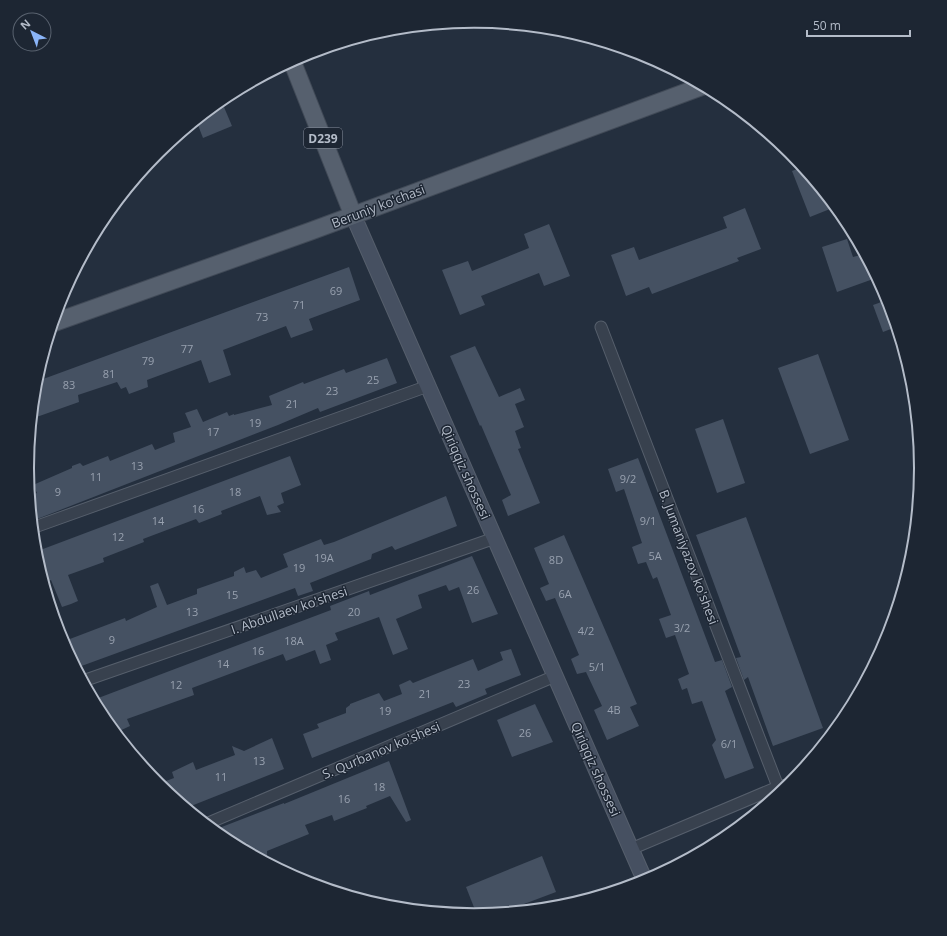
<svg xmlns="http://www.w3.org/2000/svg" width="947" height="936" font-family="'Open Sans',sans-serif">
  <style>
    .building { fill: #455162 }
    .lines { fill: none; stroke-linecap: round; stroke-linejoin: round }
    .minor-casing { stroke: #565f6c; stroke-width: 13 }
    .secondary-casing { stroke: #565f6c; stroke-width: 17 }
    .primary-casing { stroke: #414a57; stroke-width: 19 }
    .minor { stroke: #38414e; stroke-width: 11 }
    .secondary { stroke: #465061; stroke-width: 15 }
    .primary { stroke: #56606e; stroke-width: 17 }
    .labels { text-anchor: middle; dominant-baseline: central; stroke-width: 3; stroke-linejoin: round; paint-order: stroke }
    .number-label { font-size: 11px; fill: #98a1af }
    .shield { fill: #1d2633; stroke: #878f9c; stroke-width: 1 }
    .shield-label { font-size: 12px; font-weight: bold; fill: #b4bcc9 }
    .street-label { font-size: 13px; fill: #b4bcc9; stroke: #1d2633 }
    .rim { fill: none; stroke: #b4bcc9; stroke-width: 2 }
  </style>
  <rect width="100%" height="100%" fill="#242f3e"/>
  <!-- building -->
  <g class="building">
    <path d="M 221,100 L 232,126 L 203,138 L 196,120 Z"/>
    <path d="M 802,167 L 835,207 L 810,217 L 792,171 Z"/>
    <path d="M 745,208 L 761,249 L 737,258 L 739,261 L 652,294 L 649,287 L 626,296 L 611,255 L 634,247 L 639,260 L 727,228 L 723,217 Z"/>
    <path d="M 549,224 L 570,276 L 544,286 L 539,273 L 481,296 L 485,305 L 460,315 L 442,270 L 468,261 L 472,271 L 529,248 L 524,234 Z"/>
    <path d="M 847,239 L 853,257 L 864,254 L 876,278 L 837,292 L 822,247 Z"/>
    <path d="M 349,267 L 360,300 L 309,319 L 313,330 L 291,338 L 286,326 L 223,350 L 231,375 L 209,383 L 201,360 L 147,380 L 148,387 L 129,394 L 126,387 L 121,389 L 117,382 L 78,395 L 79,402 L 31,419 L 35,382 Z"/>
    <path d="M 887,300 L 896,327 L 883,332 L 873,305 Z"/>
    <path d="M 475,346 L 499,397 L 520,388 L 525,400 L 515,404 L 524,427 L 515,431 L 521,448 L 518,449 L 540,503 L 508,516 L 502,500 L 511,495 L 481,425 L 480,426 L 450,356 Z"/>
    <path d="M 818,354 L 849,440 L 810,454 L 778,368 Z"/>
    <path d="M 387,358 L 397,383 L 320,412 L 318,408 L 278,425 L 32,521 L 29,496 L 37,493 L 33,485 L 72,468 L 72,466 L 80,463 L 83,466 L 108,456 L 110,461 L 152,444 L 155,450 L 175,442 L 173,433 L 191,427 L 185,413 L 197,409 L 203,422 L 227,412 L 229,416 L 234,414 L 234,415 L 272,405 L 269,396 L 303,382 L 304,384 L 344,369 L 346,373 Z"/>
    <path d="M 723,419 L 745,483 L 717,493 L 695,429 Z"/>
    <path d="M 290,456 L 301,485 L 281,493 L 284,503 L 277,506 L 281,512 L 267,515 L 260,496 L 221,511 L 222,514 L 199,523 L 196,519 L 143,539 L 144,542 L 103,558 L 104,562 L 68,575 L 78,601 L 71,604 L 62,607 L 51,580 L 44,583 L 35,552 Z"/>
    <path d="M 638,458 L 715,662 L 722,660 L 732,687 L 725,691 L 754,768 L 725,779 L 712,745 L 716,740 L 702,701 L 692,704 L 687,688 L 682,690 L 678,679 L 689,674 L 675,635 L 666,638 L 659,619 L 671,615 L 657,577 L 653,579 L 646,562 L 638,564 L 632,547 L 642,543 L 624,489 L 616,492 L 608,469 Z"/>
    <path d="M 446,496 L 457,526 L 395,550 L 392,546 L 372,554 L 371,559 L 310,583 L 313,591 L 298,596 L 295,588 L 76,668 L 62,642 L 125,618 L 126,621 L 157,607 L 150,586 L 158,583 L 167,605 L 197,594 L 197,589 L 234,576 L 234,572 L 244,567 L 246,573 L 256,570 L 261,578 L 288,567 L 283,554 L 321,539 L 324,545 L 334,542 Z"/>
    <path d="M 746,517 L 823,728 L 773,746 L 748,677 L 744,680 L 736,658 L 741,657 L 696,535 Z"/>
    <path d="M 564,535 L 637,704 L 630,707 L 639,726 L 607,740 L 594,710 L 602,706 L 586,672 L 577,674 L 571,659 L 579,655 L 555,598 L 546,601 L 540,588 L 549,584 L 534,548 Z"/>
    <path d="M 472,556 L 498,614 L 472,623 L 459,587 L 449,591 L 446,585 L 418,595 L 422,608 L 396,619 L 408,649 L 393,655 L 379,617 L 335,633 L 338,640 L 326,645 L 331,660 L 320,664 L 315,650 L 286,661 L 283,654 L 192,688 L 194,695 L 127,719 L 130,726 L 115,733 L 102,716 L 93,700 L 331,610 L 330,606 L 369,591 L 370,595 Z"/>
    <path d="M 511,649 L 521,675 L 485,689 L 487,694 L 456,707 L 453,702 L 312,758 L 303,734 L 319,728 L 317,724 L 346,713 L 346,708 L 350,705 L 350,704 L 379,693 L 384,701 L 402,694 L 399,685 L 410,680 L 413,683 L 473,659 L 478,671 L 503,660 L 500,652 Z"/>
    <path d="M 535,704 L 553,742 L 512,757 L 497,720 Z"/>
    <path d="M 272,738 L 284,769 L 186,808 L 158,784 L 174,778 L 172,772 L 193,762 L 196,770 L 235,755 L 232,746 L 244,751 Z"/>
    <path d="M 389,761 L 411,820 L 406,822 L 390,796 L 366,806 L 367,808 L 334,821 L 332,815 L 305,825 L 309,834 L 267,851 L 267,862 L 251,854 L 247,843 L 238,847 L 225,840 L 214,830 L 284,803 L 284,804 Z"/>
    <path d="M 542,856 L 556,892 L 503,912 L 477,915 L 466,887 Z"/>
  </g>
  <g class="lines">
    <defs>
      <g id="minor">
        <path d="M 601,327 L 780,792"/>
        <path d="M 32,528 L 428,386"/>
        <path d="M 83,681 L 495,538"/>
        <path d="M 206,824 L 555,676"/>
        <path d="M 631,849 L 778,787 L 790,784"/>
      </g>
      <path id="secondary" d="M 353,215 L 645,881"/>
      <g id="primary">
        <path d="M 292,61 L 353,215"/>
        <path d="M 53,323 L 311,231 L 703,86"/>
      </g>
    </defs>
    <!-- minor casing -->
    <use href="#minor" class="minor-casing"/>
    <!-- secondary casing -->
    <use href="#secondary" class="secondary-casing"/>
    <!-- primary casing -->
    <use href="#primary" class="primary-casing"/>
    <!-- minor -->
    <use href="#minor" class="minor"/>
    <!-- secondary -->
    <use href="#secondary" class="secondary"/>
    <!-- primary -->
    <use href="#primary" class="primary"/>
  </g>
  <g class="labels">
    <!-- number labels -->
    <g class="number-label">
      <text x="336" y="290">69</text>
      <text x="299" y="304">71</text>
      <text x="262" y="316">73</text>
      <text x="187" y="348">77</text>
      <text x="148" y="360">79</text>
      <text x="109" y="373">81</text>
      <text x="373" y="379">25</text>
      <text x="69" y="384">83</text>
      <text x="332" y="390">23</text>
      <text x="292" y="403">21</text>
      <text x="255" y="422">19</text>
      <text x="213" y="431">17</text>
      <text x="137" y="465">13</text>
      <text x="96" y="476">11</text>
      <text x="628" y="478">9/2</text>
      <text x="58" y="491">9</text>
      <text x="235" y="491">18</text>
      <text x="198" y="508">16</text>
      <text x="158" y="520">14</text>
      <text x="648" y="520">9/1</text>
      <text x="118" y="536">12</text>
      <text x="655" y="555">5A</text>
      <text x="324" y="557">19A</text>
      <text x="556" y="559">8D</text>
      <text x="299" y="567">19</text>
      <text x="473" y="589">26</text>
      <text x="565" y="593">6A</text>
      <text x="232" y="594">15</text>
      <text x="192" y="611">13</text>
      <text x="354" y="611">20</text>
      <text x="682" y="627">3/2</text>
      <text x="586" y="630">4/2</text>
      <text x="112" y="639">9</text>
      <text x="294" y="640">18A</text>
      <text x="258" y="650">16</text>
      <text x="223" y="663">14</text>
      <text x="597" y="666">5/1</text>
      <text x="464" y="683">23</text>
      <text x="176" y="684">12</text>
      <text x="425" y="693">21</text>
      <text x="614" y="709">4B</text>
      <text x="385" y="710">19</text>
      <text x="525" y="732">26</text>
      <text x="729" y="743">6/1</text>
      <text x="259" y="760">13</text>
      <text x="221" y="776">11</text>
      <text x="379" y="786">18</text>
      <text x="344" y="798">16</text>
    </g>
    <!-- shield labels -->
    <rect class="shield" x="304" y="128" width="38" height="20" rx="3"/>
    <g class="shield-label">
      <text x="323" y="138">D239</text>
    </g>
    <!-- street labels -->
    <g class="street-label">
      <text transform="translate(378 206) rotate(-21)">Beruniy ko'chasi</text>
      <text transform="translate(466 472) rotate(66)">Qiriqqiz shossesi</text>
      <text transform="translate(689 557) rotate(69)">B. Jumaniyazov ko'shesi</text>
      <text transform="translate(289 610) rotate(-19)">I. Abdullaev ko'shesi</text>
      <text transform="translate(381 750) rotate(-23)">S. Qurbanov ko'shesi</text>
      <text transform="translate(596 769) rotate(66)">Qiriqqiz shossesi</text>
    </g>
  </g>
  <!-- crop -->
  <path d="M0 0H947V936H0ZM34 468a440 440 0 1 1 880 0a440 440 0 1 1-880 0Z" fill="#1d2633" fill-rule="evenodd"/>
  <path class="rim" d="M34 468a440 440 0 1 1 880 0a440 440 0 1 1-880 0Z"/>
  <!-- north arrow -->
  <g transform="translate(32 32) rotate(318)"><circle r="19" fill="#1d2633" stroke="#59626f"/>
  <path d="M0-3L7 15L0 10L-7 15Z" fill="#8ab4f8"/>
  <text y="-6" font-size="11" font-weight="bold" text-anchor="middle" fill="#b4bcc9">N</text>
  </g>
  <!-- scale -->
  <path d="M807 30v6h103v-6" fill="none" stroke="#b4bcc9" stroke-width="2"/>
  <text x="813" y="30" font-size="12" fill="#b4bcc9" stroke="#1d2633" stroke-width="3" paint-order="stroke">50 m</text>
</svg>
